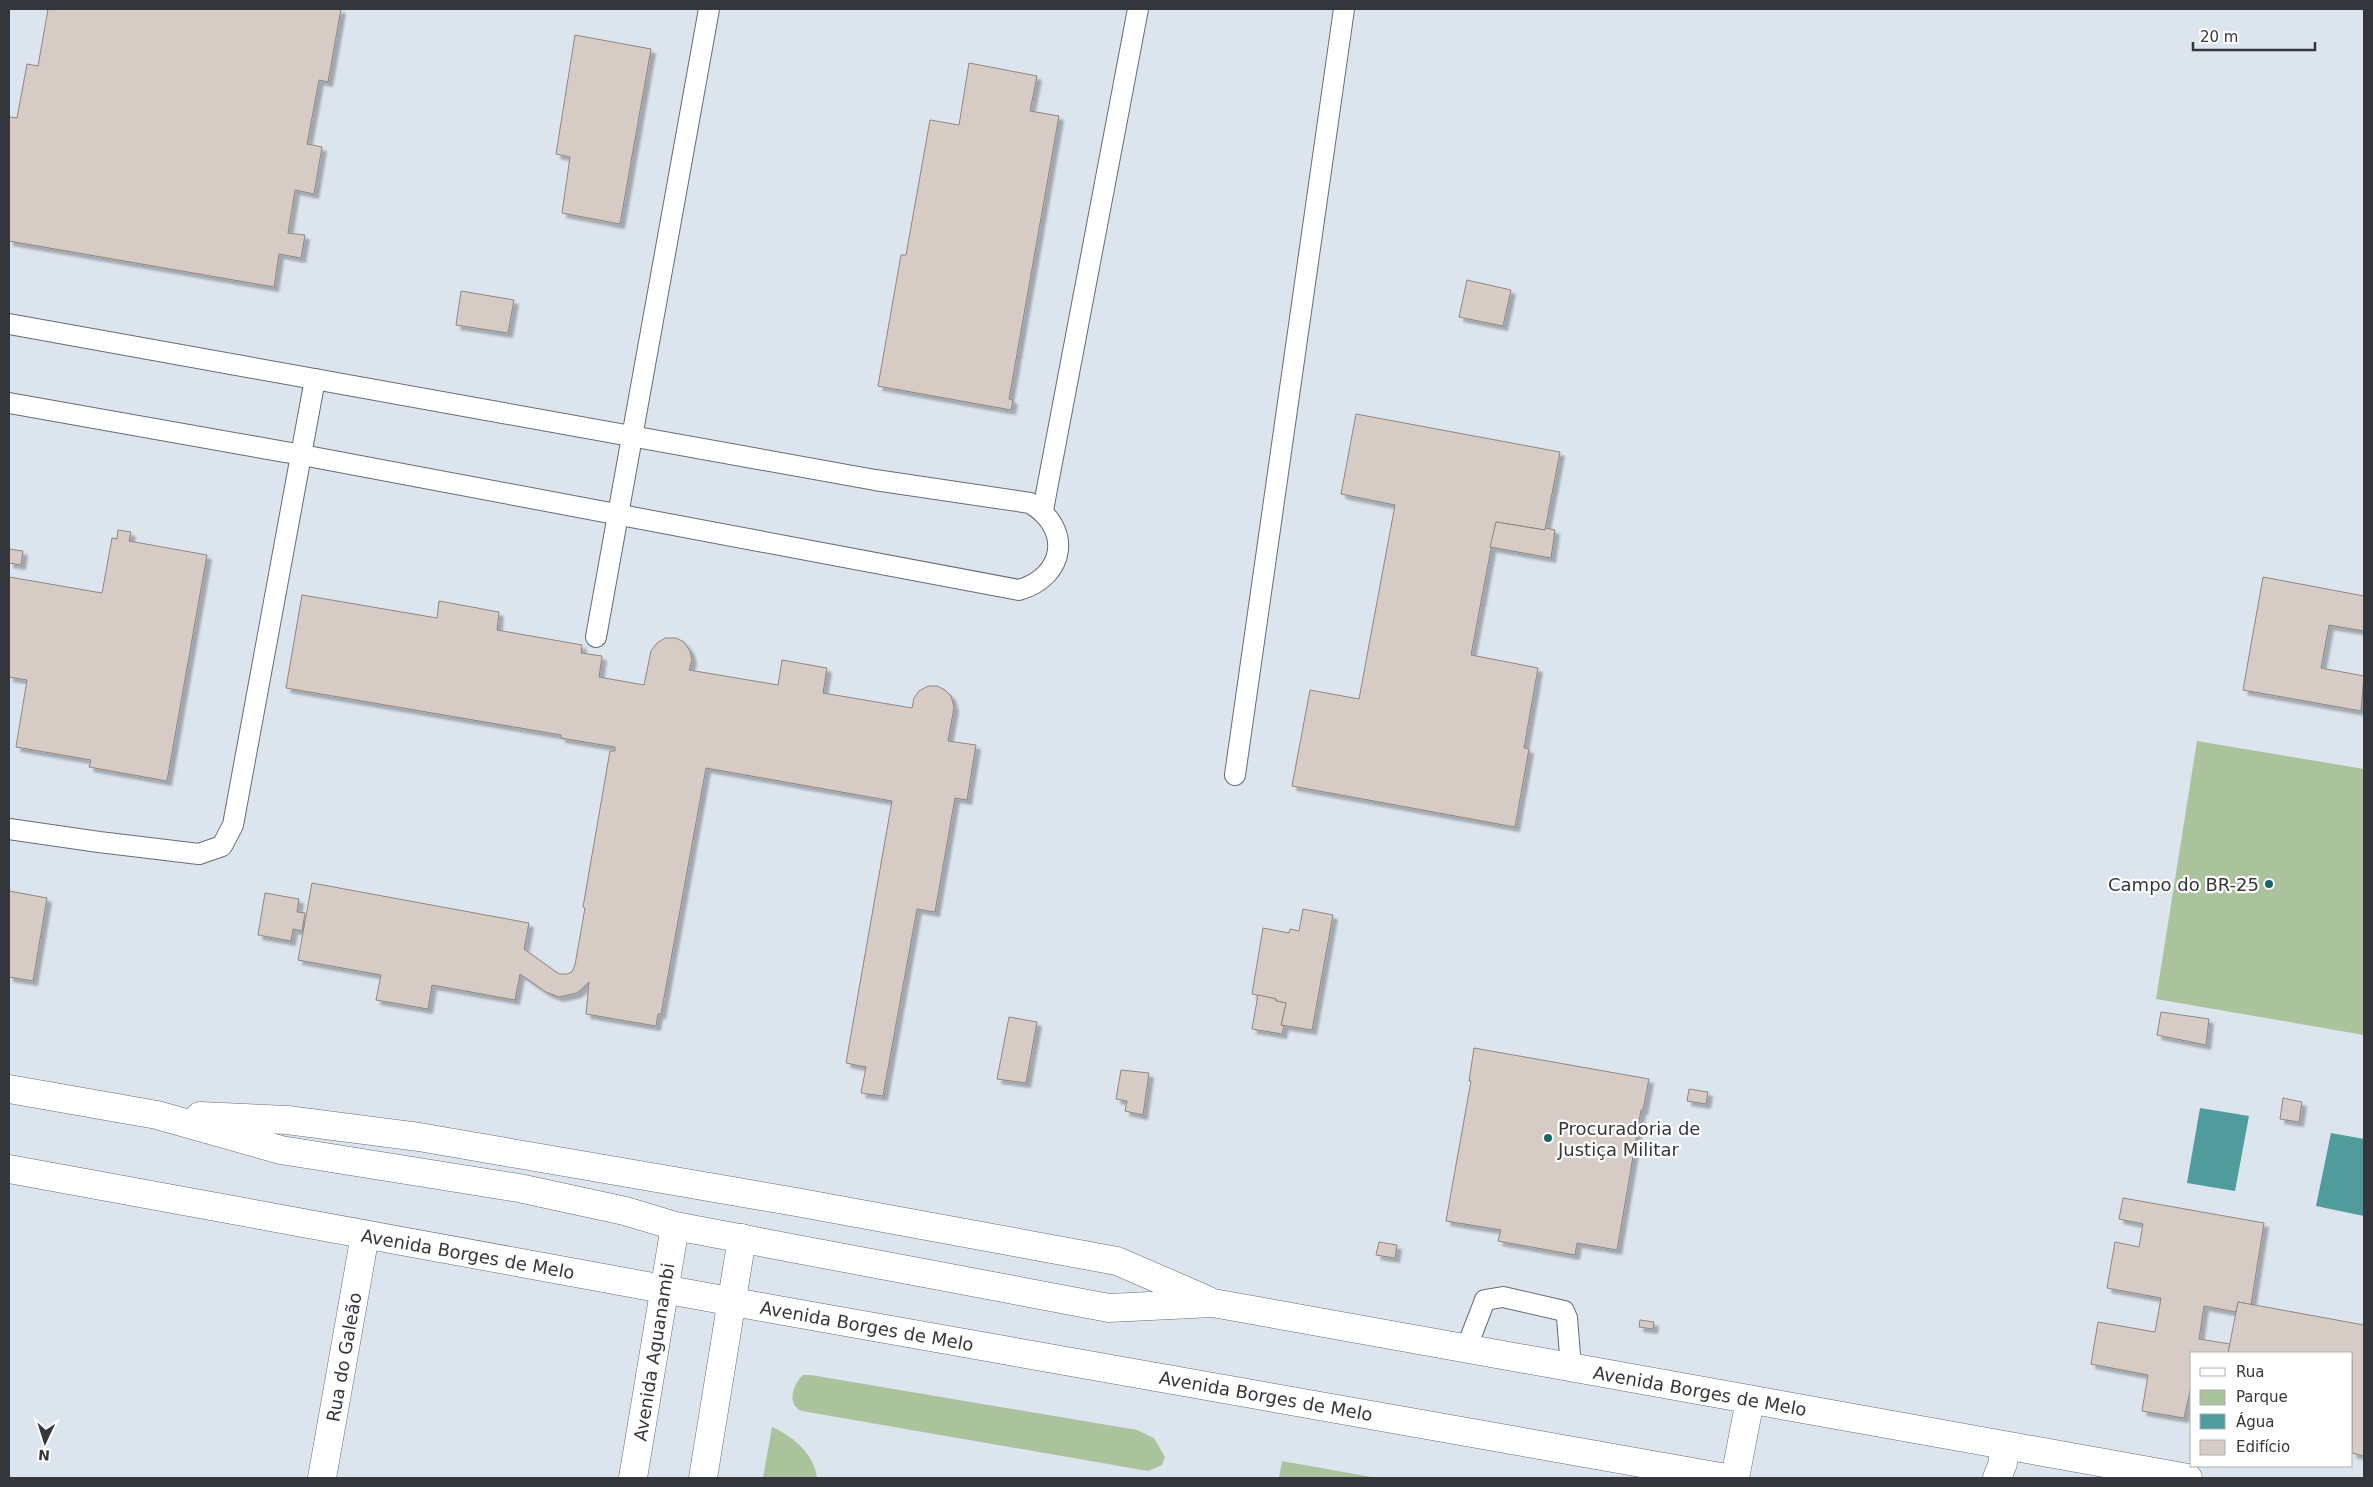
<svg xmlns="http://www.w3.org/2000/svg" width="2373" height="1487" font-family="'DejaVu Sans',sans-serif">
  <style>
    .green { fill: #abc39d }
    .water { fill: #509b9c }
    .building { fill: #d6ccc5; stroke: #8f867f; filter: url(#shadow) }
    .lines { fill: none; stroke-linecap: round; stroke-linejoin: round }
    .service-casing { stroke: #656c74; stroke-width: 22 }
    .minor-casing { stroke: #656c74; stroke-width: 29 }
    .primary-casing { stroke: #656c74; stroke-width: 29 }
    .service { stroke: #fff; stroke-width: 20 }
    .minor { stroke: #fff; stroke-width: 28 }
    .primary { stroke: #fff; stroke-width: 28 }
    .poi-dot { fill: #186668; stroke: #fff; stroke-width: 2 }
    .labels { text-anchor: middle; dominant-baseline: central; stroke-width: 4.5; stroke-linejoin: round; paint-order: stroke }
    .poi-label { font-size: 18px; fill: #33363a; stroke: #fff; text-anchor: end }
    .street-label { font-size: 18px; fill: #33363a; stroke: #fff }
  </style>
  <defs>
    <filter id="shadow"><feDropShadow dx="4.5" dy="4.5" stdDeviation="1" flood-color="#0004"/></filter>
  </defs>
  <rect width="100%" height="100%" fill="#dce4ed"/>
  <!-- green -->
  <g class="green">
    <path d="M 2197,741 L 2364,769 L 2364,1035 L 2156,999 Z"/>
    <path d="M 803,1375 L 811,1375 L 1137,1430 L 1154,1438 L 1165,1457 L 1162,1465 L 1148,1471 L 802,1411 C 786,1405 793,1384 803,1375 Z"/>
    <path d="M 772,1427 C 793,1436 814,1454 817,1478 L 763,1478 Z"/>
    <path d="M 1282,1461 L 1366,1476 L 1377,1478 L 1279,1478 Z"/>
  </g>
  <!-- water -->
  <g class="water">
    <path d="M 2200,1108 L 2249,1116 L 2235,1191 L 2187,1183 Z"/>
    <path d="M 2331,1133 L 2364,1139 L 2364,1216 L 2316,1206 Z"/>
  </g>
  <!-- building -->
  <g class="building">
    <path d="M 48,9 L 341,9 L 328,82 L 319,80 L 307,144 L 322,147 L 314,194 L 295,190 L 288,233 L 305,235 L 301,258 L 279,254 L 274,287 L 9,241 L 9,117 L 17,118 L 27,64 L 38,66 Z"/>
    <path d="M 575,35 L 651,49 L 620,224 L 562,213 L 570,157 L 556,154 Z"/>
    <path d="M 969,63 L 1037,76 L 1030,111 L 1059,116 L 1009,399 L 1013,400 L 1011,410 L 878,386 L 901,255 L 906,255 L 930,120 L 959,125 Z"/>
    <path d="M 1467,280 L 1511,290 L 1503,326 L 1459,317 Z"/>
    <path d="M 461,291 L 514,300 L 508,333 L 456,325 Z"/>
    <path d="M 1356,414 L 1560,452 L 1545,530 L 1496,522 L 1471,655 L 1538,668 L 1524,748 L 1529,749 L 1515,827 L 1292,786 L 1310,690 L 1359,699 L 1395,505 L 1341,494 Z"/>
    <path d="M 1496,522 L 1545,530 L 1546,528 L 1555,530 L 1551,558 L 1490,547 Z"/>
    <path d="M 118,530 L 131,532 L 129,541 L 207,555 L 167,781 L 89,767 L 91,760 L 16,747 L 27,680 L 9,677 L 9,577 L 102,593 L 112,538 L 117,539 Z"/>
    <path d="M 9,549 L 23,551 L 21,565 L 9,563 Z"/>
    <path d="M 2263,577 L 2364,596 L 2364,631 L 2329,625 L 2321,668 L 2364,676 L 2361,711 L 2243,690 Z"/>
    <path d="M 302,595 L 437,618 L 439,601 L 499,612 L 497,630 L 582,645 L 581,653 L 602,656 L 599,677 L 644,685 L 651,651 L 657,643 L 665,638 L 676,638 L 684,642 L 690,651 L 692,660 L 689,670 L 778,685 L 782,660 L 827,668 L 823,693 L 912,708 L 914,698 L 919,691 L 928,686 L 937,686 L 945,690 L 951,696 L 954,707 L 948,741 L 976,745 L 967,800 L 955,798 L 935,912 L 917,909 L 883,1096 L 861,1093 L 866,1067 L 846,1063 L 892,801 L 706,768 L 661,1014 L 658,1014 L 656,1026 L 586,1014 L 589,982 L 577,993 L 559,997 L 546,992 L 520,974 L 515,1000 L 432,985 L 428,1009 L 376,1000 L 381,975 L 298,960 L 312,883 L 529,923 L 524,949 L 559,974 L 567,974 L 572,972 L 575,965 L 585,908 L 583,907 L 610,751 L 615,751 L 615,747 L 561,738 L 561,735 L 286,688 Z"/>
    <path d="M 9,891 L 47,898 L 33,981 L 9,977 Z"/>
    <path d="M 265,893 L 299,899 L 297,912 L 305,913 L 302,931 L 293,929 L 291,941 L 258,935 Z"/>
    <path d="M 1303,909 L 1333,915 L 1312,1030 L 1281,1025 L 1286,1003 L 1276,1001 L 1276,999 L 1252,994 L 1263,928 L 1289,933 L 1290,929 L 1299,931 Z"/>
    <path d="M 1258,995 L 1276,999 L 1276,1001 L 1286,1003 L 1281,1025 L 1284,1026 L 1282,1034 L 1252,1029 Z"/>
    <path d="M 2161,1012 L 2209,1019 L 2206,1045 L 2157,1035 Z"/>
    <path d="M 1009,1017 L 1037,1022 L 1026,1083 L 997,1079 Z"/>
    <path d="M 1474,1048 L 1649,1079 L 1643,1110 L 1641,1110 L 1617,1250 L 1577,1243 L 1575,1255 L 1498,1241 L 1501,1230 L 1446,1221 L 1471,1081 L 1469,1081 Z"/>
    <path d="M 1121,1070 L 1149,1073 L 1143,1115 L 1125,1111 L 1127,1101 L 1116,1099 Z"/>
    <path d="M 1689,1089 L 1708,1092 L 1706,1104 L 1687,1101 Z"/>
    <path d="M 2283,1098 L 2302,1102 L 2299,1122 L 2280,1119 Z"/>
    <path d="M 2123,1198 L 2264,1223 L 2251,1305 L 2238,1302 L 2236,1312 L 2204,1306 L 2199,1339 L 2230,1344 L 2228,1353 L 2192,1353 L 2192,1382 L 2184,1418 L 2142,1411 L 2148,1375 L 2091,1364 L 2098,1322 L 2155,1332 L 2161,1298 L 2107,1288 L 2115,1242 L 2139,1247 L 2143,1224 L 2119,1219 Z"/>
    <path d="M 1379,1242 L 1397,1245 L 1395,1258 L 1376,1255 Z"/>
    <path d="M 2238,1302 L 2364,1325 L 2364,1456 L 2352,1453 L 2352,1353 L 2228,1353 Z"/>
    <path d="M 1640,1320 L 1654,1322 L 1653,1329 L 1639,1327 Z"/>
  </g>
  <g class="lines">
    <defs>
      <g id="service">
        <path d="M 9,324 L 875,480 L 1030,503 C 1072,528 1066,576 1019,590 L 302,455 L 9,403"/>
        <path d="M 1043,510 L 1138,9"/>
        <path d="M 596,637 L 709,9"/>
        <path d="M 1235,775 L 1344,9"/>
        <path d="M 9,829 L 99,842 L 199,854 L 222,846 L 233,825 L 315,379"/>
        <path d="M 1466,1349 L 1485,1300 L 1503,1297 L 1564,1311 L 1567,1318 L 1571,1367"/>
      </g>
      <g id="minor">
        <path d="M 322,1478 L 365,1235"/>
        <path d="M 1735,1478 L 1750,1400"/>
      </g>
      <g id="primary">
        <path d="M 9,1089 L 157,1115 L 281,1150 L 519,1188 L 625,1211 L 675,1226 L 1109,1308 L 1213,1303 L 2188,1478"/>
        <path d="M 200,1116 L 287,1120 L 419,1137 L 796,1202 L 1117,1261 L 1207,1300"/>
        <path d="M 9,1169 L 778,1310 L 1726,1478"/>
        <path d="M 633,1478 L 675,1226"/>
        <path d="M 703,1478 L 742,1238"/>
        <path d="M 1997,1478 L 2003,1463 L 2003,1446"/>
      </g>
    </defs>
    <!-- service casing -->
    <use href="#service" class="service-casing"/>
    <!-- minor casing -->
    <use href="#minor" class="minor-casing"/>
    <!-- primary casing -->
    <use href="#primary" class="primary-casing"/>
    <!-- service -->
    <use href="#service" class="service"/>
    <!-- minor -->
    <use href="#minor" class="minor"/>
    <!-- primary -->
    <use href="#primary" class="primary"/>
  </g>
  <!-- markers -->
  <g class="poi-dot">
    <circle cx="2269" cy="884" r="5"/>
    <circle cx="1548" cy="1138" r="5"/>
  </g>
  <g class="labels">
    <!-- poi labels -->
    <g class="poi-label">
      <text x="2259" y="884">Campo do BR-25</text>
      <text x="1558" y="1128" text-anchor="start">Procuradoria de<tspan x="1558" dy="21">Justiça Militar</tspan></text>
    </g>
    <!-- street labels -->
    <g class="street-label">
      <text transform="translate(468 1254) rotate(10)">Avenida Borges de Melo</text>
      <text transform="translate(867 1326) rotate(10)">Avenida Borges de Melo</text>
      <text transform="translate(654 1352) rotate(-81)">Avenida Aguanambi</text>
      <text transform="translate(344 1357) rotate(-80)">Rua do Galeão</text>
      <text transform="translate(1700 1391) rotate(10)">Avenida Borges de Melo</text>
      <text transform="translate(1266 1396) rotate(10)">Avenida Borges de Melo</text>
    </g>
  </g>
  <!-- border -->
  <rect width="2373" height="1487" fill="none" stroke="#33363a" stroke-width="20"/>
  <!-- legend -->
  <rect x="2190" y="1352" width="162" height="115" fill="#ffffff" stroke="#adafb0"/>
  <rect x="2200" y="1368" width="25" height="8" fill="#ffffff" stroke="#adafb0"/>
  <text x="2236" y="1377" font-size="15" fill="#33363a">Rua</text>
  <rect x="2200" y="1390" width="25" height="15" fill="#abc39d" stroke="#adafb0"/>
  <text x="2236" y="1402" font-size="15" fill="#33363a">Parque</text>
  <rect x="2200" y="1414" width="25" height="15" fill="#509b9c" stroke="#adafb0"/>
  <text x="2236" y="1427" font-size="15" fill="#33363a">Água</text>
  <rect x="2200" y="1440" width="25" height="15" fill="#d6ccc5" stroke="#adafb0"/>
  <text x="2236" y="1452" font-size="15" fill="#33363a">Edifício</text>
  <!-- north arrow -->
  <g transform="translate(45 1442) rotate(184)" stroke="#ffffff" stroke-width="4" paint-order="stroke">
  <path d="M0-4L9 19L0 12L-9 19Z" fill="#33363a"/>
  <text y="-8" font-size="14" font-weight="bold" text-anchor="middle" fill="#33363a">N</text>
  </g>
  <!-- scale -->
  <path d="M2193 42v8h122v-8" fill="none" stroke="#33363a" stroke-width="2.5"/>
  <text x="2200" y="42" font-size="15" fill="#33363a" stroke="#ffffff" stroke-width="4" paint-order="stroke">20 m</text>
</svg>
